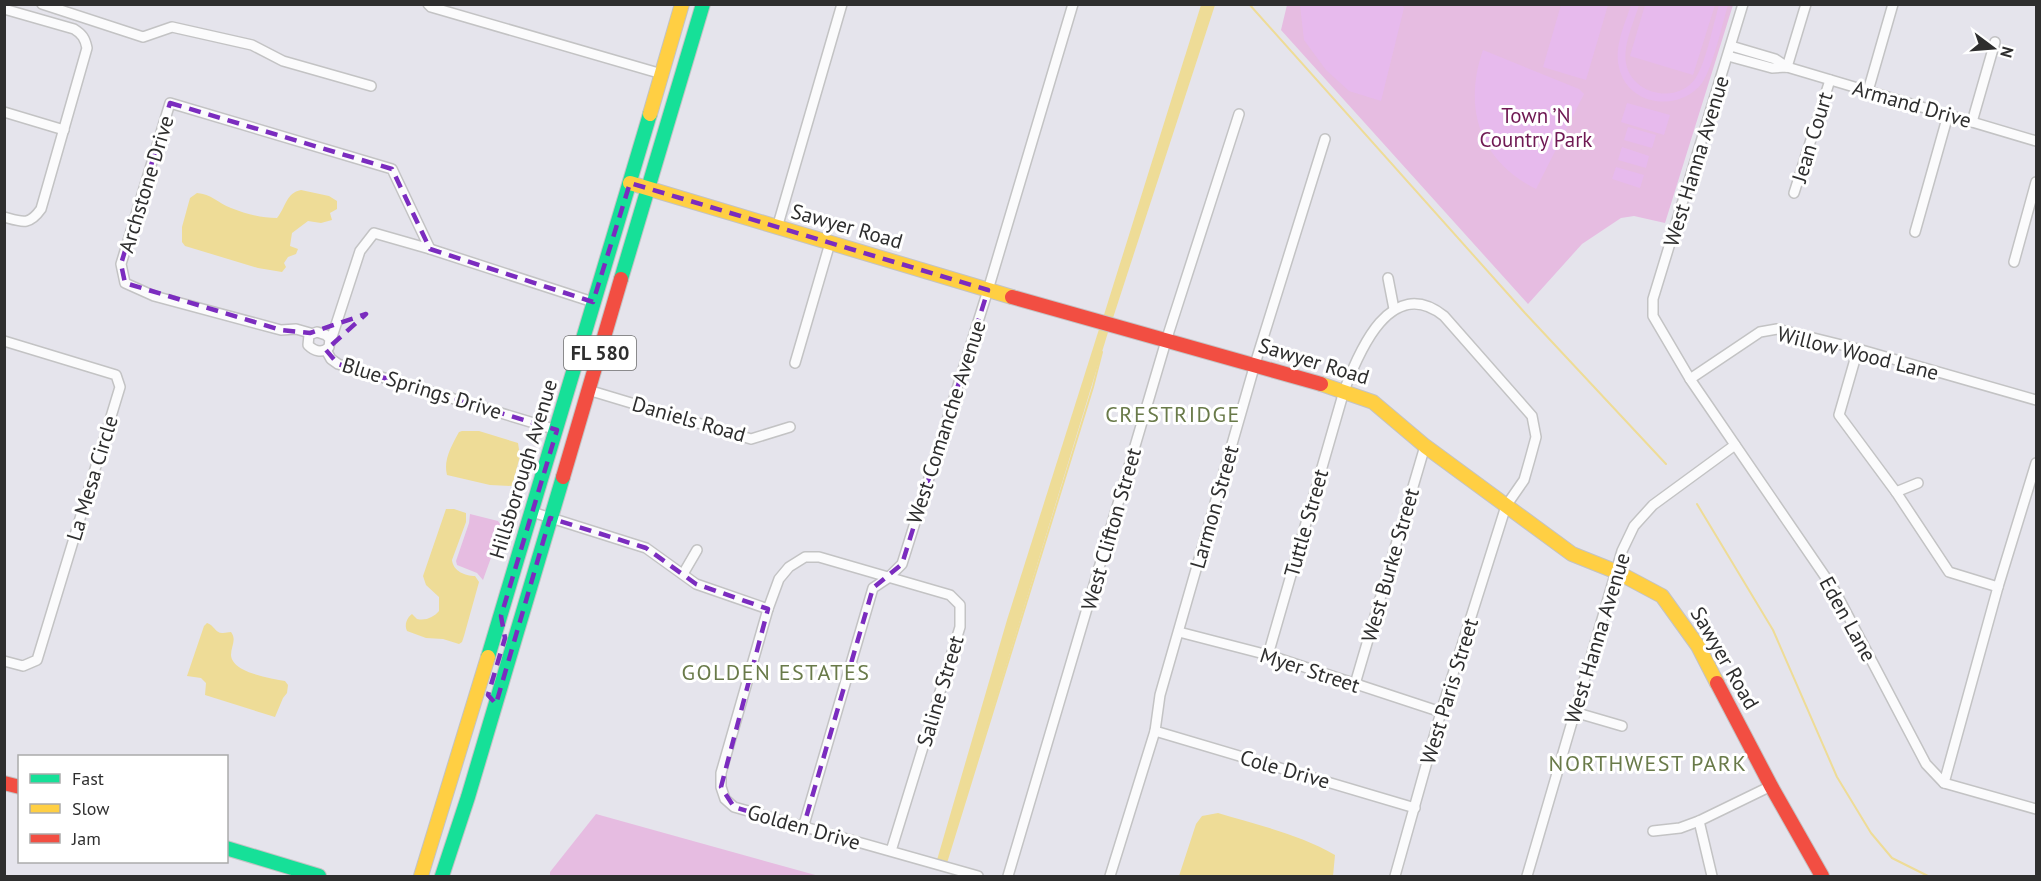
<svg xmlns="http://www.w3.org/2000/svg" width="2041" height="881" font-family="'PT Sans',sans-serif">
  <style>
    .green { fill: #e6bce1 }
    .pitch { fill: #e7baed }
    .water { fill: #eedc97 }
    .lines { fill: none; stroke-linecap: round; stroke-linejoin: round }
    .stream { stroke: #eedc97; stroke-width: 2 }
    .street-casing { stroke: #c3c3c4; stroke-width: 12 }
    .fast-casing { stroke: #c3c3c4; stroke-width: 16 }
    .slow-casing { stroke: #c3c3c4; stroke-width: 16 }
    .jam-casing { stroke: #c3c3c4; stroke-width: 16 }
    .street { stroke: #fbfbfc; stroke-width: 9 }
    .fast { stroke: #16e098; stroke-width: 14 }
    .slow { stroke: #ffcf43; stroke-width: 14 }
    .jam { stroke: #f24e42; stroke-width: 14 }
    .marked { fill: none; stroke: #7b2cbf; stroke-width: 4.5; stroke-dasharray: 12 8; stroke-linejoin: round }
    .labels { text-anchor: middle; dominant-baseline: central; stroke-width: 6; stroke-linejoin: round; paint-order: stroke }
    .shield { fill: #fff; stroke: #6d6d6d; stroke-width: 1.5 }
    .shield-label { font-size: 20px; font-weight: bold; fill: #2e2e2e }
    .street-label { font-size: 21px; fill: #2e2e2e; stroke: #fff }
    .park-label { font-size: 21px; fill: #6f1953; stroke: #fff }
    .neighbourhood-label { font-size: 22px; letter-spacing: 1.5px; fill: #697a49; stroke: #fff }
  </style>
  <rect width="100%" height="100%" fill="#e5e4ec"/>
  <!-- green -->
  <g class="green">
    <path d="M 1287,5 L 1733,5 L 1665,223 L 1634,216 L 1621,218 L 1582,244 L 1528,304 L 1281,30 Z"/>
    <path d="M 470,514 L 498,521 L 502,527 L 483,580 L 477,573 L 457,565 L 456,561 L 469,523 Z"/>
    <path d="M 596,814 L 819,876 L 550,876 L 550,872 Z"/>
  </g>
  <!-- pitch -->
  <g class="pitch">
    <path d="M 1300,5 L 1402,5 L 1404,8 L 1381,101 L 1349,91 L 1326,70 L 1304,40 Z"/>
    <path d="M 1561,5 L 1608,5 L 1586,80 L 1543,67 Z"/>
    <path d="M 1631,5 L 1639,5 C 1634,22 1623,44 1626,63 C 1631,94 1676,105 1695,79 C 1706,63 1713,25 1719,5 L 1728,5 C 1722,25 1713,67 1702,83 C 1679,113 1627,106 1619,67 C 1614,46 1625,24 1631,5 Z"/>
    <path d="M 1645,5 L 1715,5 L 1693,75 L 1630,56 Z"/>
    <path d="M 1483,50 L 1579,89 L 1584,94 L 1536,189 C 1479,161 1463,107 1483,50 Z"/>
    <path d="M 1627,103 L 1670,115 L 1664,135 L 1621,122 Z"/>
    <path d="M 1628,127 L 1656,135 L 1652,148 L 1624,140 Z"/>
    <path d="M 1622,147 L 1649,156 L 1646,168 L 1618,160 Z"/>
    <path d="M 1616,167 L 1644,175 L 1640,188 L 1612,179 Z"/>
  </g>
  <!-- water -->
  <g class="water">
    <path d="M 1201,5 L 1215,5 L 1112,321 L 1103,318 Z"/>
    <path d="M 301,190 L 329,196 L 337,201 L 337,209 L 330,213 L 332,220 L 321,223 L 308,221 L 292,233 L 290,246 L 298,249 L 296,254 L 288,257 L 284,263 L 286,267 L 282,272 L 258,268 L 185,246 L 182,242 L 182,227 L 190,198 L 197,193 C 211,194 218,203 231,208 C 246,214 262,218 277,218 C 286,207 286,193 301,190 Z"/>
    <path d="M 1100,326 L 1109,329 L 946,863 L 937,860 L 1007,620 Z"/>
    <path d="M 462,431 L 479,431 L 518,443 L 520,456 L 512,486 L 490,485 L 447,475 C 443,460 452,445 459,432 Z"/>
    <path d="M 446,509 L 454,509 L 466,513 L 466,522 L 452,560 C 453,571 465,576 475,576 L 479,582 L 464,636 L 462,642 L 459,644 L 443,639 L 426,638 L 407,631 C 404,624 407,618 412,614 L 417,619 C 426,621 434,617 439,611 L 439,597 L 426,585 L 423,576 Z"/>
    <path d="M 207,623 C 214,625 216,634 223,633 C 226,633 228,632 231,632 C 237,640 231,646 231,655 C 232,673 271,678 285,681 L 288,685 L 287,693 L 283,698 L 275,717 L 205,695 L 206,683 L 201,678 L 187,676 L 204,626 Z"/>
    <path d="M 1218,813 C 1257,825 1299,834 1335,855 L 1333,876 L 1179,876 L 1196,824 L 1202,816 Z"/>
  </g>
  <g class="lines">
    <!-- stream -->
    <g class="stream">
      <path d="M 1249,4 L 1525,313 L 1666,464"/>
      <path d="M 1697,504 L 1773,630 L 1837,777 L 1871,833 L 1892,858 L 1928,876"/>
      <path d="M 946,863 L 1093,387 L 1102,352"/>
    </g>
    <defs>
      <g id="street">
        <path d="M 42,4 L 143,37 L 172,27 L 252,45 L 283,61 L 371,86"/>
        <path d="M 428,4 L 431,7 L 662,74"/>
        <path d="M 1743,4 L 1653,299 L 1653,316 L 1690,379 L 1835,591 L 1926,764 L 1944,783 L 2036,809"/>
        <path d="M 4,9 L 74,29 C 82,34 85,38 87,48 L 41,209 C 29,226 22,222 4,217"/>
        <path d="M 1731,46 L 1775,59 L 1787,67"/>
        <path d="M 1728,56 L 1772,68 L 1787,67 L 2036,141"/>
        <path d="M 1787,67 L 1806,4"/>
        <path d="M 1868,91 L 1893,4"/>
        <path d="M 4,112 L 64,130"/>
        <path d="M 1972,122 L 1995,42"/>
        <path d="M 1794,193 L 1830,80"/>
        <path d="M 777,228 L 842,4"/>
        <path d="M 1915,232 L 1948,115"/>
        <path d="M 430,249 L 593,302"/>
        <path d="M 2014,262 L 2036,182"/>
        <path d="M 1388,278 L 1394,309"/>
        <path d="M 317,332 L 326,335 L 330,339 L 329,347 C 322,354 314,351 308,345 L 309,335 Z"/>
        <path d="M 310,333 L 296,329 L 281,330 L 154,296 L 125,283 L 121,264 L 170,103 L 392,169 L 430,249 L 374,233 L 360,251 L 330,343"/>
        <path d="M 4,341 L 116,375 L 120,387 L 37,660 L 23,666 L 4,661"/>
        <path d="M 1858,349 L 1839,415 L 1896,492 L 1949,572 L 1998,587"/>
        <path d="M 326,350 L 331,359 L 338,364 L 557,430"/>
        <path d="M 795,363 L 830,243"/>
        <path d="M 1690,379 L 1760,332 L 1777,329 L 1858,349 L 2036,400"/>
        <path d="M 588,390 L 751,439 L 790,427"/>
        <path d="M 1896,492 L 1918,483"/>
        <path d="M 532,512 L 646,548 L 696,584 L 768,609"/>
        <path d="M 683,574 L 697,550"/>
        <path d="M 1179,632 L 1268,655 L 1441,712"/>
        <path d="M 1268,655 L 1344,391 C 1359,351 1391,274 1444,316 L 1532,416 L 1536,437 L 1530,459 L 1524,480 L 1506,506 L 1441,712 L 1395,876"/>
        <path d="M 1355,684 L 1425,446"/>
        <path d="M 1574,712 L 1622,726"/>
        <path d="M 1155,731 L 1415,808"/>
        <path d="M 1944,783 L 1998,587 L 2036,463"/>
        <path d="M 1699,821 L 1712,876"/>
        <path d="M 803,828 L 873,588 L 888,578 L 902,564 L 988,290 L 1073,4"/>
        <path d="M 1653,831 L 1680,828 L 1699,821 L 1771,786"/>
        <path d="M 891,851 L 960,627 L 960,605 L 950,595 L 819,557 L 805,557 L 789,567 L 779,579 L 768,609 L 721,773 L 721,787 L 725,799 L 734,807 L 978,876"/>
        <path d="M 1008,876 L 1166,341 L 1239,114"/>
        <path d="M 1110,876 L 1155,731 L 1160,695 L 1255,364 L 1325,139"/>
        <path d="M 1527,876 L 1622,551 L 1634,526 L 1653,505 L 1735,445"/>
      </g>
      <g id="fast">
        <path d="M 621,279 L 703,4"/>
        <path d="M 488,657 L 650,114"/>
        <path d="M 226,848 L 319,876"/>
        <path d="M 442,876 L 468,797 L 563,477"/>
      </g>
      <g id="slow">
        <path d="M 650,114 L 682,4"/>
        <path d="M 630,183 L 1012,297"/>
        <path d="M 1321,384 L 1373,402 L 1425,446 L 1572,554 L 1617,572 L 1662,596 L 1698,646 L 1717,683"/>
        <path d="M 421,876 L 488,657"/>
      </g>
      <g id="jam">
        <path d="M 1012,297 L 1321,384"/>
        <path d="M 563,477 L 621,279"/>
        <path d="M 1717,683 L 1771,786 L 1822,876"/>
        <path d="M 4,783 L 20,787"/>
      </g>
    </defs>
    <!-- street casing -->
    <use href="#street" class="street-casing"/>
    <!-- fast casing -->
    <use href="#fast" class="fast-casing"/>
    <!-- slow casing -->
    <use href="#slow" class="slow-casing"/>
    <!-- jam casing -->
    <use href="#jam" class="jam-casing"/>
    <!-- street -->
    <use href="#street" class="street"/>
    <!-- fast -->
    <use href="#fast" class="fast"/>
    <!-- slow -->
    <use href="#slow" class="slow"/>
    <!-- jam -->
    <use href="#jam" class="jam"/>
  </g>
  <!-- marked area -->
  <path class="marked" d="M 170,103 L 392,169 L 430,249 L 593,302 L 630,183 L 988,290 L 902,564 L 873,588 L 803,828 L 734,807 L 721,787 L 768,609 L 696,584 L 646,548 L 550,518 L 496,704 L 488,695 L 505,638 L 501,616 L 557,430 L 338,364 L 326,350 L 366,314 L 310,333 L 281,330 L 125,283 L 121,264 Z"/>
  <g class="labels">
    <!-- shield labels -->
    <rect class="shield" x="564" y="336" width="72" height="34" rx="4.5"/>
    <g class="shield-label">
      <text x="600" y="353">FL 580</text>
    </g>
    <!-- street labels -->
    <g class="street-label">
      <text transform="translate(1912 104) rotate(16)">Armand Drive</text>
      <text transform="translate(1812 137) rotate(-73)">Jean Court</text>
      <text transform="translate(1696 161) rotate(-73)">West Hanna Avenue</text>
      <text transform="translate(146 184) rotate(-73)">Archstone Drive</text>
      <text transform="translate(847 226) rotate(16)">Sawyer Road</text>
      <text transform="translate(1858 353) rotate(14)">Willow Wood Lane</text>
      <text transform="translate(1314 361) rotate(17)">Sawyer Road</text>
      <text transform="translate(422 388) rotate(17)">Blue Springs Drive</text>
      <text transform="translate(689 419) rotate(16)">Daniels Road</text>
      <text transform="translate(946 422) rotate(-72)">West Comanche Avenue</text>
      <text transform="translate(523 469) rotate(-73)">Hillsborough Avenue</text>
      <text transform="translate(92 478) rotate(-73)">La Mesa Circle</text>
      <text transform="translate(1214 507) rotate(-74)">Larmon Street</text>
      <text transform="translate(1306 523) rotate(-74)">Tuttle Street</text>
      <text transform="translate(1111 529) rotate(-74)">West Clifton Street</text>
      <text transform="translate(1390 565) rotate(-74)">West Burke Street</text>
      <text transform="translate(1848 619) rotate(61)">Eden Lane</text>
      <text transform="translate(1597 638) rotate(-73)">West Hanna Avenue</text>
      <text transform="translate(1725 658) rotate(60)">Sawyer Road</text>
      <text transform="translate(1310 670) rotate(18)">Myer Street</text>
      <text transform="translate(940 691) rotate(-73)">Saline Street</text>
      <text transform="translate(1449 691) rotate(-73)">West Paris Street</text>
      <text transform="translate(1285 769) rotate(16)">Cole Drive</text>
      <text transform="translate(804 827) rotate(16)">Golden Drive</text>
    </g>
    <!-- park labels -->
    <g class="park-label">
      <text x="1536" y="115">Town ’N<tspan x="1536" dy="24">Country Park</tspan></text>
    </g>
    <!-- neighbourhood labels -->
    <g class="neighbourhood-label">
      <text x="1173" y="414">CRESTRIDGE</text>
      <text x="776" y="672">GOLDEN ESTATES</text>
      <text x="1648" y="763">NORTHWEST PARK</text>
    </g>
  </g>
  <!-- border -->
  <rect width="2041" height="881" fill="none" stroke="#2e2e2e" stroke-width="12"/>
  <!-- legend -->
  <rect x="18" y="755" width="210" height="108" fill="#ffffff" stroke="#ababab" stroke-width="1.5"/>
  <rect x="30" y="774" width="30" height="9" fill="#16e098" stroke="#ababab" stroke-width="1.5"/>
  <text x="72" y="785" font-size="18" fill="#2e2e2e">Fast</text>
  <rect x="30" y="804" width="30" height="9" fill="#ffcf43" stroke="#ababab" stroke-width="1.5"/>
  <text x="72" y="815" font-size="18" fill="#2e2e2e">Slow</text>
  <rect x="30" y="834" width="30" height="9" fill="#f24e42" stroke="#ababab" stroke-width="1.5"/>
  <text x="72" y="845" font-size="18" fill="#2e2e2e">Jam</text>
  <!-- north arrow -->
  <g transform="translate(1993 48) rotate(106)" stroke="#ffffff" stroke-width="4.5" paint-order="stroke">
  <path d="M0-4.5L10 22L0 15L-10 22Z" fill="#2e2e2e"/>
  <text y="-9" font-size="16" font-weight="bold" text-anchor="middle" fill="#2e2e2e">N</text>
  </g>
</svg>
